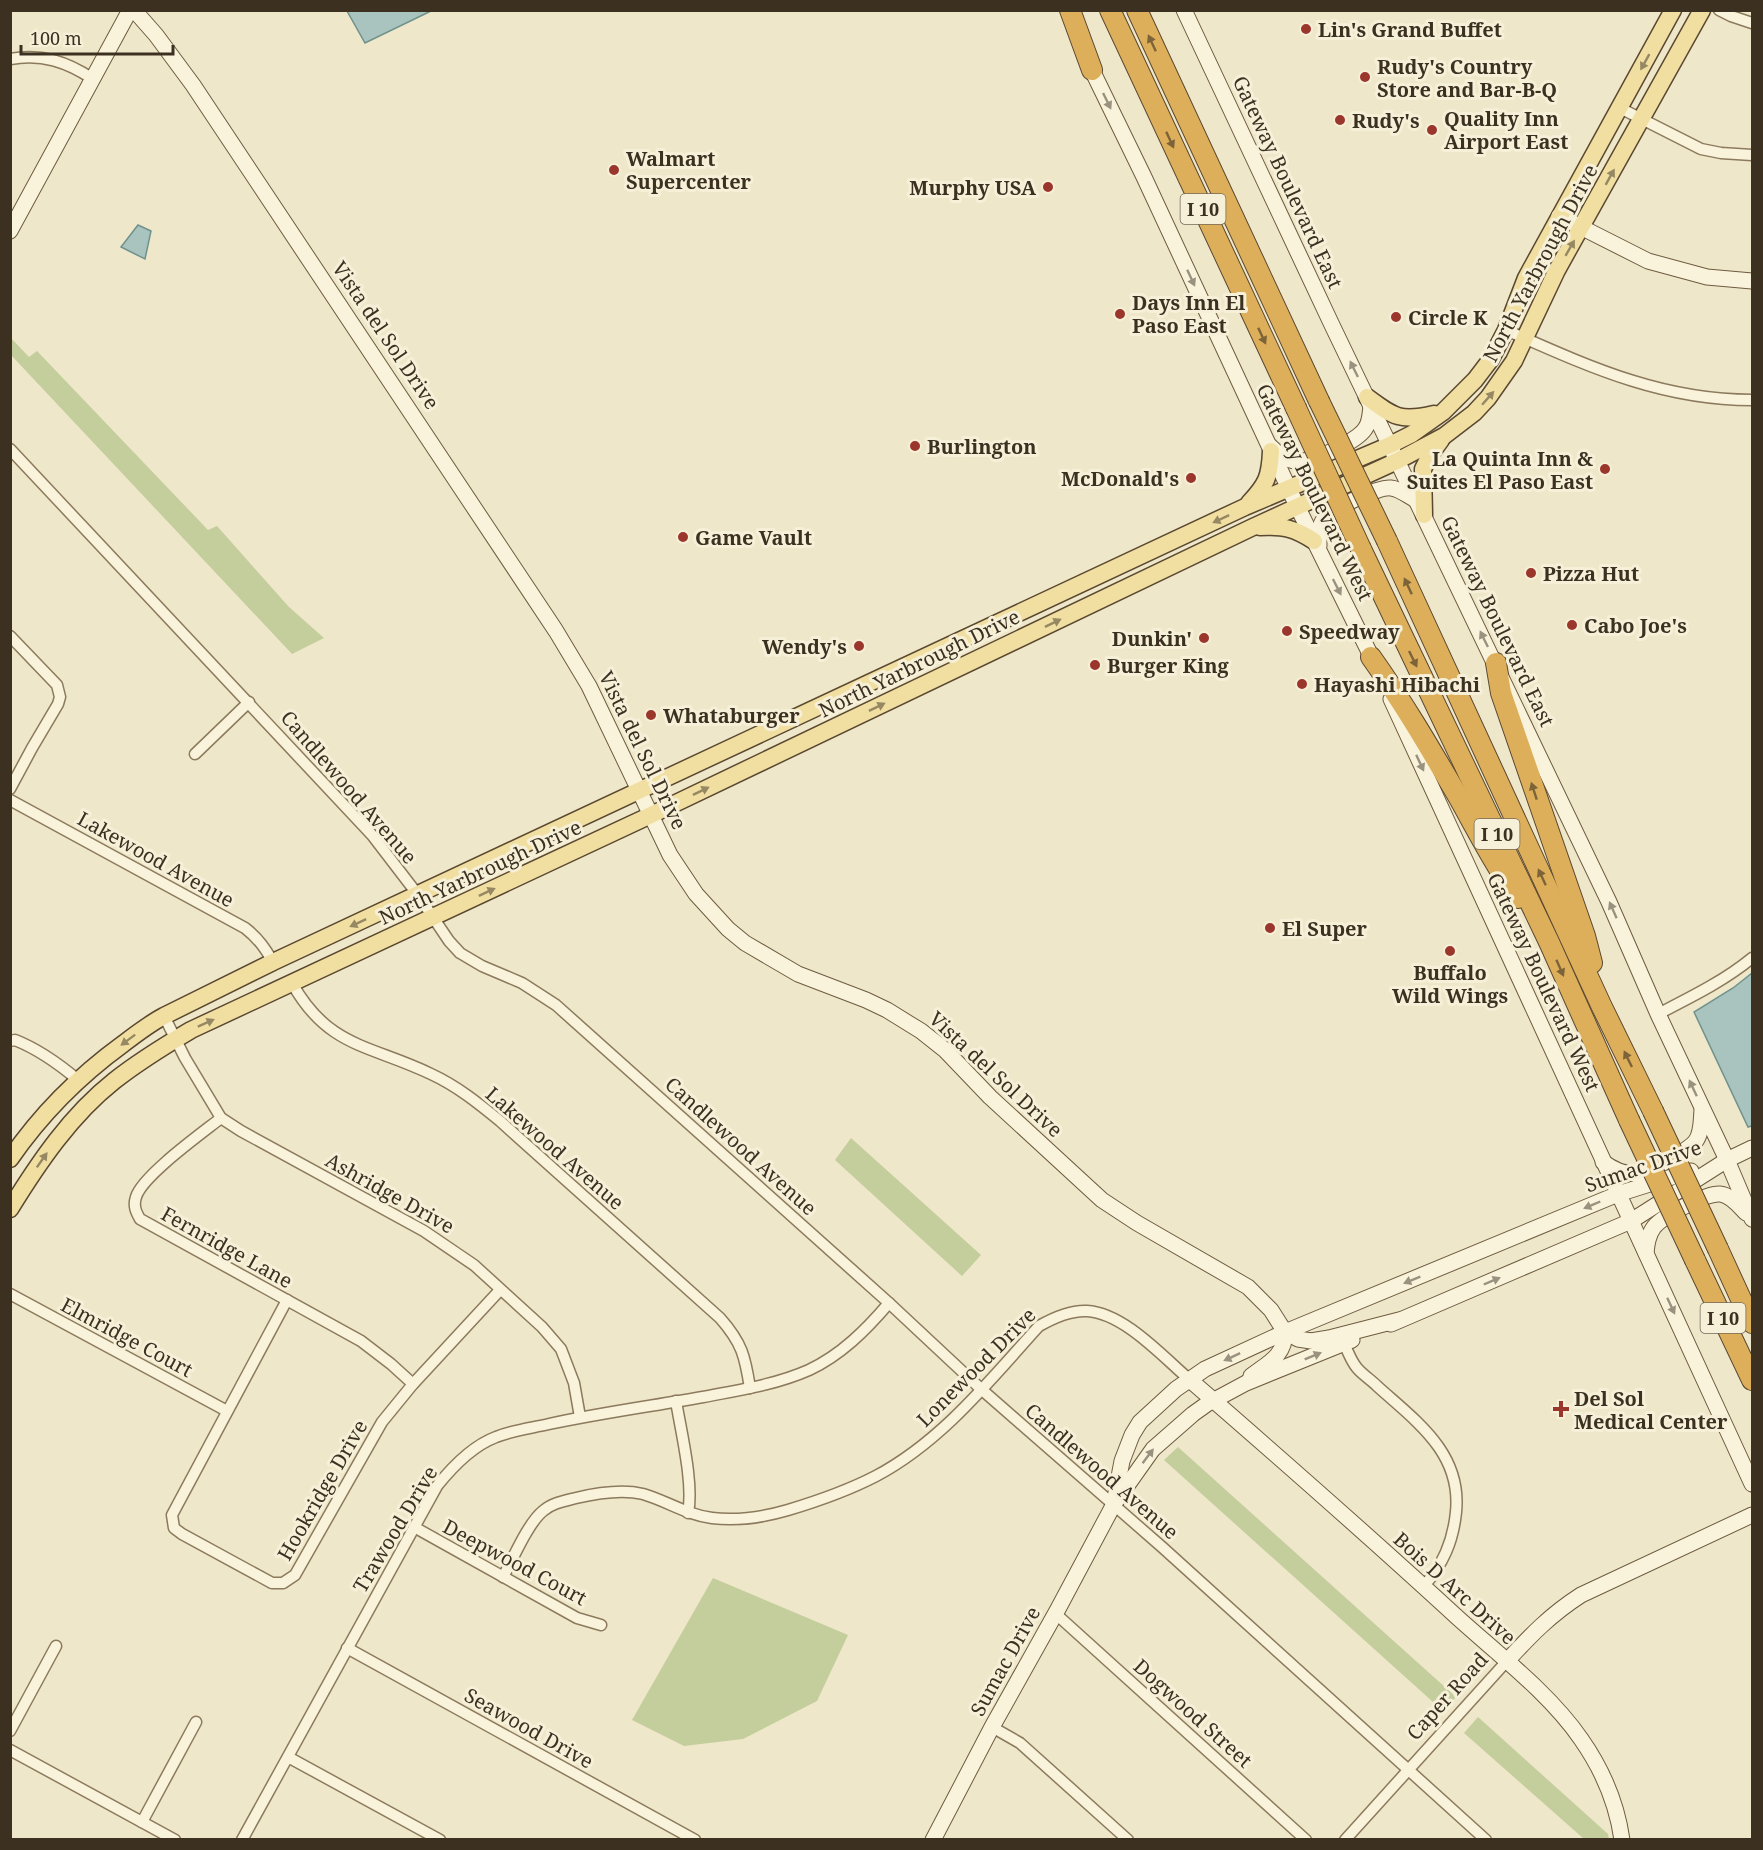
<svg xmlns="http://www.w3.org/2000/svg" width="1763" height="1850" font-family="'Noto Serif',serif">
  <style>
    .green { fill: #c3ce9c }
    .water { fill: #a9c3be; stroke: #70928d; stroke-width: 1.5 }
    .lines { fill: none; stroke-linecap: round; stroke-linejoin: round }
    .street-casing { stroke: #8c7a5d; stroke-width: 13 }
    .secondary-casing { stroke: #6e5b40; stroke-width: 17 }
    .primary-casing { stroke: #5a4831; stroke-width: 19 }
    .highway-casing { stroke: #5a4831; stroke-width: 22 }
    .street { stroke: #f9f3dc; stroke-width: 10 }
    .secondary { stroke: #f9f3dc; stroke-width: 15 }
    .primary { stroke: #f1dfa2; stroke-width: 16 }
    .highway { stroke: #ddaf5b; stroke-width: 20 }
    .highway-bridge-casing { stroke: #5a4831; stroke-width: 22; stroke-linecap: butt }
    .highway-bridge { stroke: #ddaf5b; stroke-width: 20 }
    .oneway { fill: #7c6338 }
    .oneway2 { fill: #968862 }
    .oneway3 { fill: #9a927e }
    .poi-dot { fill: #9b362d; stroke: #f6f0d8; stroke-width: 2 }
    .labels { text-anchor: middle; dominant-baseline: central; stroke-width: 6; stroke-linejoin: round; paint-order: stroke }
    .shield { fill: #f6f0d8; stroke: #746a58; stroke-width: 1.5 }
    .shield-label { font-size: 18px; font-weight: bold; fill: #3c3021 }
    .poi-label { font-size: 20px; font-weight: bold; fill: #3c3021; stroke: #f6f0d8; text-anchor: start }
    .street-label { font-size: 20px; fill: #3c3021; stroke: #f6f0d8 }
  </style>
  <rect width="100%" height="100%" fill="#efe7c9"/>
  <!-- green -->
  <g class="green">
    <path d="M 11,338 L 29,357 L 37,351 L 208,530 L 217,526 L 289,607 L 324,638 L 292,654 L 11,355 Z"/>
    <path d="M 851,1138 L 981,1255 L 962,1276 L 835,1160 Z"/>
    <path d="M 1178,1447 L 1456,1697 L 1443,1711 L 1164,1460 Z"/>
    <path d="M 713,1578 L 848,1635 L 817,1701 L 743,1739 L 684,1746 L 632,1720 Z"/>
    <path d="M 1478,1717 L 1608,1834 L 1609,1839 L 1584,1839 L 1464,1733 Z"/>
  </g>
  <!-- water -->
  <g class="water">
    <path d="M 347,11 L 431,11 L 365,43 Z"/>
    <path d="M 138,225 L 151,231 L 145,259 L 121,247 Z"/>
    <path d="M 1752,973 L 1752,1126 L 1748,1127 L 1694,1012 L 1733,988 Z"/>
  </g>
  <g class="lines">
    <defs>
      <g id="street">
        <path d="M 1719,10 L 1731,16 L 1752,23"/>
        <path d="M 10,59 C 42,53 67,62 93,79"/>
        <path d="M 1620,108 L 1701,149 L 1721,153 L 1752,155"/>
        <path d="M 1506,330 C 1588,366 1660,400 1752,400"/>
        <path d="M 10,449 L 372,835 L 418,895 L 449,941 L 460,953 L 482,966 L 522,983 L 556,1005 L 889,1303 L 981,1389 L 1162,1547 L 1486,1840"/>
        <path d="M 10,636 L 57,685 L 60,697 L 58,704 L 32,748 L 10,789"/>
        <path d="M 195,754 L 249,702"/>
        <path d="M 10,800 L 245,928 C 258,938 265,948 273,962"/>
        <path d="M 292,983 C 328,1048 371,1045 431,1074 C 457,1086 478,1103 500,1121 L 720,1318 C 742,1343 745,1356 750,1388"/>
        <path d="M 1658,1014 C 1691,997 1724,981 1752,958"/>
        <path d="M 164,1016 L 185,1058 L 221,1118 L 241,1131 L 424,1231 L 474,1265 L 542,1327 L 561,1349 L 574,1383 L 580,1417"/>
        <path d="M 10,1041 L 15,1040 C 38,1049 59,1064 78,1080"/>
        <path d="M 221,1118 C 202,1133 142,1176 136,1197 C 133,1206 136,1212 140,1219 L 361,1341 L 391,1364 L 413,1384"/>
        <path d="M 10,1294 L 227,1411"/>
        <path d="M 287,1300 L 172,1515 L 174,1528 L 182,1534 L 272,1583 L 283,1583 L 295,1575 L 382,1422 L 413,1384 L 500,1290"/>
        <path d="M 1344,1344 C 1348,1351 1351,1361 1357,1368 C 1363,1375 1371,1380 1377,1386 C 1417,1422 1462,1453 1456,1512 C 1453,1542 1443,1564 1424,1586"/>
        <path d="M 676,1401 C 681,1432 694,1484 688,1513"/>
        <path d="M 414,1527 L 577,1618 L 601,1625"/>
        <path d="M 503,1577 C 513,1559 528,1523 543,1511 C 552,1503 564,1501 576,1498 C 597,1493 622,1489 643,1494 C 667,1501 687,1515 712,1518 C 736,1521 764,1517 788,1510 C 818,1501 849,1490 876,1476 C 942,1441 990,1380 1039,1326 C 1053,1318 1070,1310 1087,1311 C 1124,1313 1163,1357 1190,1380"/>
        <path d="M 1056,1614 L 1306,1840"/>
        <path d="M 347,1648 L 695,1840"/>
        <path d="M 992,1727 L 1020,1743 L 1128,1840"/>
        <path d="M 10,1731 L 56,1646"/>
        <path d="M 10,1750 L 175,1840"/>
        <path d="M 288,1757 L 440,1840"/>
        <path d="M 142,1822 L 196,1722"/>
        <path d="M 242,1840 L 437,1486 C 453,1466 472,1446 496,1437 C 513,1430 532,1428 549,1424 C 600,1413 652,1406 703,1397 C 739,1390 775,1385 809,1370 C 841,1355 866,1330 889,1303"/>
        <path d="M 1345,1840 L 1506,1662"/>
      </g>
      <g id="secondary">
        <path d="M 134,10 L 156,35 L 193,85 L 556,631 L 589,686 L 670,855 L 696,894 L 728,929 L 745,943 L 798,974 L 866,1000 L 887,1010 L 921,1031 L 945,1050 L 990,1097 L 1102,1200 L 1137,1223 L 1248,1287 L 1271,1310 L 1285,1332 L 1298,1339 L 1311,1341 L 1329,1338 L 1399,1320"/>
        <path d="M 1184,10 L 1331,323 L 1609,902 L 1658,1014 L 1727,1160 L 1752,1219"/>
        <path d="M 1088,62 L 1144,177 L 1297,506 L 1376,666"/>
        <path d="M 1559,216 L 1648,261 L 1707,277 L 1752,281"/>
        <path d="M 10,231 L 130,10"/>
        <path d="M 1270,446 C 1277,453 1284,459 1294,461 C 1309,465 1356,442 1365,429 C 1370,423 1370,414 1371,406"/>
        <path d="M 1319,546 C 1319,537 1318,527 1324,519 C 1331,509 1379,486 1391,488 C 1400,489 1408,496 1416,500"/>
        <path d="M 1391,699 L 1752,1484"/>
        <path d="M 1603,1162 C 1631,1182 1644,1174 1672,1158 C 1680,1153 1689,1149 1695,1142 C 1702,1134 1701,1120 1702,1110"/>
        <path d="M 1646,1253 C 1647,1244 1648,1235 1654,1227 C 1663,1216 1706,1193 1720,1194 C 1731,1195 1739,1206 1746,1213"/>
        <path d="M 1391,1324 L 1631,1221 L 1727,1160 L 1752,1148"/>
        <path d="M 1251,1376 C 1268,1363 1285,1356 1285,1332"/>
        <path d="M 1190,1380 C 1280,1458 1370,1537 1458,1618 C 1499,1655 1550,1694 1581,1739 C 1602,1769 1617,1804 1622,1840"/>
        <path d="M 1115,1498 L 1122,1461 L 1132,1435 L 1140,1422 L 1176,1389 L 1205,1369 L 1285,1332 L 1618,1194 L 1691,1171"/>
        <path d="M 1506,1662 C 1531,1635 1550,1615 1581,1595 L 1752,1515"/>
        <path d="M 933,1840 L 992,1727 L 1058,1609 L 1114,1504 L 1153,1449 L 1193,1414 L 1207,1404 L 1246,1383 L 1352,1340"/>
      </g>
      <g id="primary">
        <path d="M 1367,397 C 1394,417 1400,422 1434,414"/>
        <path d="M 1249,503 C 1267,484 1270,476 1271,451"/>
        <path d="M 1424,515 L 1423,469 L 1430,455 L 1441,440"/>
        <path d="M 1260,527 C 1284,526 1294,528 1314,541"/>
        <path d="M 10,1159 C 41,1114 79,1076 123,1044 C 136,1034 149,1024 164,1016 L 273,962 L 1245,507 L 1390,445 L 1412,434 L 1443,412 L 1475,380 L 1491,359 L 1506,330 L 1526,278 L 1673,10"/>
        <path d="M 10,1209 C 39,1162 71,1115 114,1081 C 138,1062 164,1046 191,1030 L 651,815 L 1253,527 L 1397,461 L 1444,436 L 1474,413 L 1488,398 L 1514,361 L 1557,270 L 1702,10"/>
      </g>
      <g id="highway">
        <path d="M 1070,10 L 1092,70"/>
        <path d="M 1110,10 L 1296,408"/>
        <path d="M 1137,10 L 1319,401"/>
        <path d="M 1387,541 L 1602,1007 L 1653,1111"/>
        <path d="M 1361,549 L 1549,942 L 1629,1120"/>
        <path d="M 1371,657 C 1403,702 1431,750 1459,798 C 1478,832 1495,866 1518,898"/>
        <path d="M 1496,663 L 1501,693 L 1585,936 L 1592,963"/>
        <path d="M 1718,1249 L 1752,1323"/>
        <path d="M 1695,1260 L 1752,1380"/>
      </g>
    </defs>
    <!-- street casing -->
    <use href="#street" class="street-casing"/>
    <!-- secondary casing -->
    <use href="#secondary" class="secondary-casing"/>
    <!-- primary casing -->
    <use href="#primary" class="primary-casing"/>
    <!-- highway casing -->
    <use href="#highway" class="highway-casing"/>
    <!-- street -->
    <use href="#street" class="street"/>
    <!-- secondary -->
    <use href="#secondary" class="secondary"/>
    <!-- primary -->
    <use href="#primary" class="primary"/>
    <!-- highway -->
    <use href="#highway" class="highway"/>
    <defs>
      <g id="highway-bridge">
        <path d="M 1319,401 L 1387,541"/>
        <path d="M 1296,408 L 1361,549"/>
        <path d="M 1653,1111 L 1718,1249"/>
        <path d="M 1629,1120 L 1695,1260"/>
      </g>
    </defs>
    <!-- highway-bridge casing -->
    <use href="#highway-bridge" class="highway-bridge-casing"/>
    <!-- highway-bridge -->
    <use href="#highway-bridge" class="highway-bridge"/>
  </g>
  <!-- one-way arrows -->
  <defs><path id="oneway-solid" d="M-6-.8H1V-3.2L6.5 0L1 3.2V.8H-6Z" transform="scale(1.5)"/></defs>
  <g class="oneway">
    <use href="#oneway-solid" transform="translate(1152 43) rotate(-115)"/>
    <use href="#oneway-solid" transform="translate(1170 140) rotate(65)"/>
    <use href="#oneway-solid" transform="translate(1262 336) rotate(65)"/>
    <use href="#oneway-solid" transform="translate(1408 586) rotate(-115)"/>
    <use href="#oneway-solid" transform="translate(1413 659) rotate(64)"/>
    <use href="#oneway-solid" transform="translate(1534 791) rotate(-108)"/>
    <use href="#oneway-solid" transform="translate(1542 877) rotate(-115)"/>
    <use href="#oneway-solid" transform="translate(1560 968) rotate(66)"/>
    <use href="#oneway-solid" transform="translate(1628 1059) rotate(-116)"/>
  </g>
  <g class="oneway2">
    <use href="#oneway-solid" transform="translate(1645 62) rotate(119)"/>
    <use href="#oneway-solid" transform="translate(1610 177) rotate(-61)"/>
    <use href="#oneway-solid" transform="translate(1570 248) rotate(-60)"/>
    <use href="#oneway-solid" transform="translate(1488 398) rotate(-49)"/>
    <use href="#oneway-solid" transform="translate(1221 519) rotate(155)"/>
    <use href="#oneway-solid" transform="translate(1053 623) rotate(-26)"/>
    <use href="#oneway-solid" transform="translate(877 707) rotate(-26)"/>
    <use href="#oneway-solid" transform="translate(701 791) rotate(-26)"/>
    <use href="#oneway-solid" transform="translate(487 892) rotate(-25)"/>
    <use href="#oneway-solid" transform="translate(358 923) rotate(155)"/>
    <use href="#oneway-solid" transform="translate(206 1023) rotate(-24)"/>
    <use href="#oneway-solid" transform="translate(128 1040) rotate(143)"/>
    <use href="#oneway-solid" transform="translate(42 1160) rotate(-55)"/>
  </g>
  <g class="oneway3">
    <use href="#oneway-solid" transform="translate(1107 101) rotate(64)"/>
    <use href="#oneway-solid" transform="translate(1191 278) rotate(65)"/>
    <use href="#oneway-solid" transform="translate(1354 369) rotate(-116)"/>
    <use href="#oneway-solid" transform="translate(1337 587) rotate(63)"/>
    <use href="#oneway-solid" transform="translate(1484 639) rotate(-116)"/>
    <use href="#oneway-solid" transform="translate(1420 763) rotate(65)"/>
    <use href="#oneway-solid" transform="translate(1613 910) rotate(-114)"/>
    <use href="#oneway-solid" transform="translate(1693 1088) rotate(-115)"/>
    <use href="#oneway-solid" transform="translate(1592 1205) rotate(157)"/>
    <use href="#oneway-solid" transform="translate(1412 1280) rotate(158)"/>
    <use href="#oneway-solid" transform="translate(1492 1281) rotate(-23)"/>
    <use href="#oneway-solid" transform="translate(1671 1306) rotate(65)"/>
    <use href="#oneway-solid" transform="translate(1313 1356) rotate(-22)"/>
    <use href="#oneway-solid" transform="translate(1232 1357) rotate(155)"/>
    <use href="#oneway-solid" transform="translate(1148 1456) rotate(-53)"/>
  </g>
  <!-- markers -->
  <g class="poi-dot">
    <circle cx="1306" cy="29" r="6"/>
    <circle cx="1365" cy="77" r="6"/>
    <circle cx="1340" cy="120" r="6"/>
    <circle cx="1432" cy="130" r="6"/>
    <circle cx="614" cy="170" r="6"/>
    <circle cx="1048" cy="187" r="6"/>
    <circle cx="1120" cy="314" r="6"/>
    <circle cx="1396" cy="317" r="6"/>
    <circle cx="915" cy="446" r="6"/>
    <circle cx="1605" cy="469" r="6"/>
    <circle cx="1191" cy="478" r="6"/>
    <circle cx="683" cy="537" r="6"/>
    <circle cx="1531" cy="573" r="6"/>
    <circle cx="1572" cy="625" r="6"/>
    <circle cx="1287" cy="631" r="6"/>
    <circle cx="1204" cy="638" r="6"/>
    <circle cx="859" cy="646" r="6"/>
    <circle cx="1095" cy="665" r="6"/>
    <circle cx="1302" cy="684" r="6"/>
    <circle cx="651" cy="715" r="6"/>
    <circle cx="1270" cy="928" r="6"/>
    <circle cx="1450" cy="951" r="6"/>
    <path d="M1558 1400h6v6h6v6h-6v6h-6v-6h-6v-6h6z"/>
  </g>
  <g class="labels">
    <!-- shield labels -->
    <g class="shield">
      <rect x="1180.5" y="194" width="45" height="30" rx="4.5"/>
      <rect x="1474.5" y="819" width="45" height="30" rx="4.5"/>
      <rect x="1700.5" y="1303" width="45" height="30" rx="4.5"/>
    </g>
    <g class="shield-label">
      <text x="1203" y="209">I 10</text>
      <text x="1497" y="834">I 10</text>
      <text x="1723" y="1318">I 10</text>
    </g>
    <!-- poi labels -->
    <g class="poi-label">
      <text x="1318" y="29">Lin's Grand Buffet</text>
      <text x="1377" y="66">Rudy's Country<tspan x="1377" dy="23">Store and Bar-B-Q</tspan></text>
      <text x="1444" y="118">Quality Inn<tspan x="1444" dy="23">Airport East</tspan></text>
      <text x="1352" y="120">Rudy's</text>
      <text x="626" y="158">Walmart<tspan x="626" dy="23">Supercenter</tspan></text>
      <text x="1036" y="187" text-anchor="end">Murphy USA</text>
      <text x="1132" y="302">Days Inn El<tspan x="1132" dy="23">Paso East</tspan></text>
      <text x="1408" y="317">Circle K</text>
      <text x="927" y="446">Burlington</text>
      <text x="1593" y="458" text-anchor="end">La Quinta Inn &amp;<tspan x="1593" dy="23">Suites El Paso East</tspan></text>
      <text x="1179" y="478" text-anchor="end">McDonald's</text>
      <text x="695" y="537">Game Vault</text>
      <text x="1543" y="573">Pizza Hut</text>
      <text x="1584" y="625">Cabo Joe's</text>
      <text x="1299" y="631">Speedway</text>
      <text x="1192" y="638" text-anchor="end">Dunkin'</text>
      <text x="847" y="646" text-anchor="end">Wendy's</text>
      <text x="1107" y="665">Burger King</text>
      <text x="1314" y="684">Hayashi Hibachi</text>
      <text x="663" y="715">Whataburger</text>
      <text x="1282" y="928">El Super</text>
      <text x="1450" y="972" text-anchor="middle">Buffalo<tspan x="1450" dy="23">Wild Wings</tspan></text>
      <text x="1574" y="1398">Del Sol<tspan x="1574" dy="23">Medical Center</tspan></text>
    </g>
    <!-- street labels -->
    <g class="street-label">
      <text transform="translate(1288 182) rotate(65)">Gateway Boulevard East</text>
      <text transform="translate(1540 263) rotate(-62)">North Yarbrough Drive</text>
      <text transform="translate(386 335) rotate(56)">Vista del Sol Drive</text>
      <text transform="translate(1315 492) rotate(64)">Gateway Boulevard West</text>
      <text transform="translate(1498 621) rotate(64)">Gateway Boulevard East</text>
      <text transform="translate(919 663) rotate(-26)">North Yarbrough Drive</text>
      <text transform="translate(643 750) rotate(64)">Vista del Sol Drive</text>
      <text transform="translate(349 787) rotate(49)">Candlewood Avenue</text>
      <text transform="translate(156 859) rotate(29)">Lakewood Avenue</text>
      <text transform="translate(480 872) rotate(-25)">North Yarbrough Drive</text>
      <text transform="translate(1544 982) rotate(65)">Gateway Boulevard West</text>
      <text transform="translate(996 1074) rotate(43)">Vista del Sol Drive</text>
      <text transform="translate(741 1146) rotate(42)">Candlewood Avenue</text>
      <text transform="translate(555 1148) rotate(41)">Lakewood Avenue</text>
      <text transform="translate(1643 1166) rotate(-19)">Sumac Drive</text>
      <text transform="translate(390 1193) rotate(29)">Ashridge Drive</text>
      <text transform="translate(227 1247) rotate(29)">Fernridge Lane</text>
      <text transform="translate(127 1337) rotate(28)">Elmridge Court</text>
      <text transform="translate(976 1367) rotate(-45)">Lonewood Drive</text>
      <text transform="translate(1102 1471) rotate(41)">Candlewood Avenue</text>
      <text transform="translate(322 1490) rotate(-60)">Hookridge Drive</text>
      <text transform="translate(395 1529) rotate(-59)">Trawood Drive</text>
      <text transform="translate(515 1562) rotate(28)">Deepwood Court</text>
      <text transform="translate(1455 1588) rotate(42)">Bois D Arc Drive</text>
      <text transform="translate(1005 1661) rotate(-61)">Sumac Drive</text>
      <text transform="translate(1447 1696) rotate(-48)">Caper Road</text>
      <text transform="translate(1193 1713) rotate(42)">Dogwood Street</text>
      <text transform="translate(529 1728) rotate(29)">Seawood Drive</text>
    </g>
  </g>
  <!-- border -->
  <rect width="1763" height="1850" fill="none" stroke="#3c3021" stroke-width="24"/>
  <!-- scale -->
  <path d="M21 45v9h152v-9" fill="none" stroke="#3c3021" stroke-width="3"/>
  <text x="30" y="45" font-size="18" fill="#3c3021" stroke="#f6f0d8" stroke-width="4.5" paint-order="stroke">100 m</text>
</svg>
